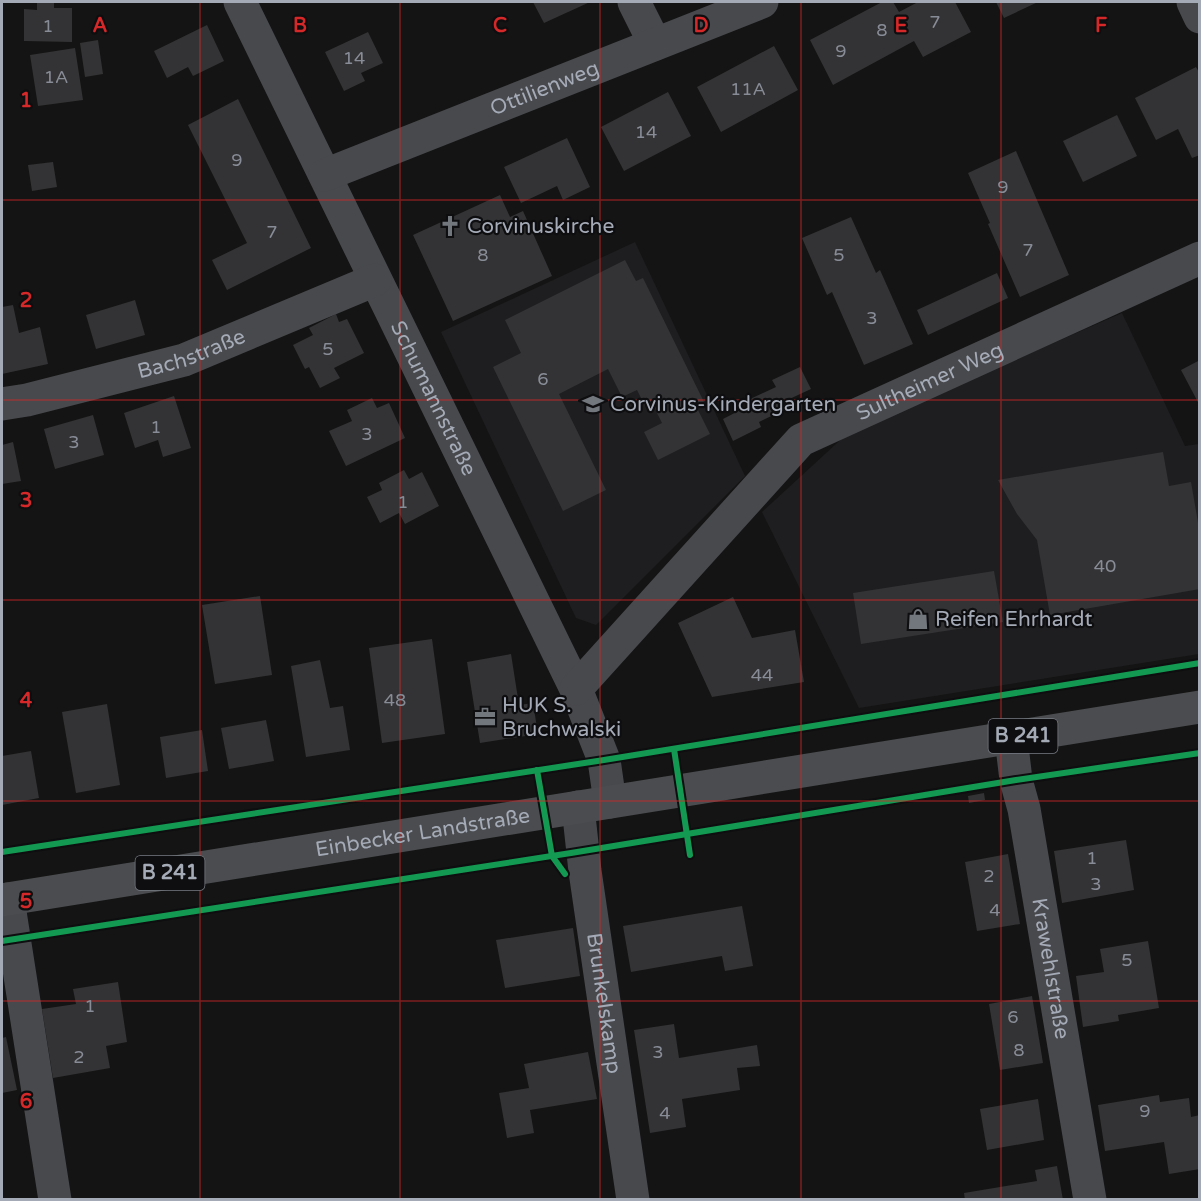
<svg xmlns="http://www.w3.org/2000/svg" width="1201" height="1201" font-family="'Varela Round',sans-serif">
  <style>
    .built { fill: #1e1e20 }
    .building { fill: #333335 }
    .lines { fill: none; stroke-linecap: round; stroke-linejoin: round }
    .street { stroke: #48494d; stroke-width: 33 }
    .primary { stroke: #4a4c4f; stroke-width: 33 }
    .cycleway-casing { stroke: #0e0e10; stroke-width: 10 }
    .cycleway { stroke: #139951; stroke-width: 6 }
    .grid { fill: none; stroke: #d62828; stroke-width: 1.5; stroke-opacity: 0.55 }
    .labels { text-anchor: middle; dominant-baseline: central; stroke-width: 4.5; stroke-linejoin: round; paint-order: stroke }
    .number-label { font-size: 18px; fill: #888c96 }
    .shield { fill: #0e0e10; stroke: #777b84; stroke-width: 1.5 }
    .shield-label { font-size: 20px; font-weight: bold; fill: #a4aab6 }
    .street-label { font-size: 21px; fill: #a4aab6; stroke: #0e0e10 }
    .poi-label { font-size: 21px; fill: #a4aab6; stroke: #0e0e10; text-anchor: start }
    .grid-label { font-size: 20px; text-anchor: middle; font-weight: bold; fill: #d62828; stroke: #0e0e10; stroke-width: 4.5; stroke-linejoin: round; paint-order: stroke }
  </style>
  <rect width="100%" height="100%" fill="#141414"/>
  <!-- built -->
  <g class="built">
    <path d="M 635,242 L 745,476 L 596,625 L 576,618 L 441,332 Z"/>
    <path d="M 1122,313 L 1185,446 L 1199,444 L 1199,654 L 859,708 L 762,512 L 849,432 Z"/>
  </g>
  <!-- building -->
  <g class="building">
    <path d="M 37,2 L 54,2 L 54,8 L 72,8 L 72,42 L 24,41 L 24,9 L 37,10 Z"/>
    <path d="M 533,2 L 590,2 L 544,23 Z"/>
    <path d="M 882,2 L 893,2 L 899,12 L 918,2 L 955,2 L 971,32 L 923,57 L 914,41 L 833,85 L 810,40 Z"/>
    <path d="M 996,2 L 1038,2 L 1004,18 Z"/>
    <path d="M 207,25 L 224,61 L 193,76 L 188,67 L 167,78 L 154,51 Z"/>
    <path d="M 368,32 L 383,63 L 361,73 L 365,81 L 344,91 L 325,52 Z"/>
    <path d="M 98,40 L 103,74 L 85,77 L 80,43 Z"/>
    <path d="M 774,46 L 798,90 L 721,132 L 697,87 Z"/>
    <path d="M 75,48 L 83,100 L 38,106 L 30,55 Z"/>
    <path d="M 1196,67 L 1200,74 L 1200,155 L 1192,158 L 1178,129 L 1156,140 L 1135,98 Z"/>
    <path d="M 668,92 L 691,136 L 624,171 L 601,127 Z"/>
    <path d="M 238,99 L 311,248 L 227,290 L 212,260 L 247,243 L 188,125 Z"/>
    <path d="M 1117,115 L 1137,156 L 1083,182 L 1063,141 Z"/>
    <path d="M 567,138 L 590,187 L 563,200 L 557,186 L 521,203 L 504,167 Z"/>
    <path d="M 1016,151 L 1069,275 L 1020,297 L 988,224 L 990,223 L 968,173 Z"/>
    <path d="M 53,162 L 57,187 L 32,191 L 28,165 Z"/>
    <path d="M 500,195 L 510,217 L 523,211 L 552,276 L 453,321 L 413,235 Z"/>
    <path d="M 851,217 L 876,273 L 880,270 L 913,344 L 864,365 L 832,292 L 827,295 L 802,238 Z"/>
    <path d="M 625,260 L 636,281 L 643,278 L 704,402 L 696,406 L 710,434 L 658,460 L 644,432 L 662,423 L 652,403 L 645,406 L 637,390 L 622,397 L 608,369 L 559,394 L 606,490 L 563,511 L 493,367 L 521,353 L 505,320 Z"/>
    <path d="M 997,273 L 1008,298 L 928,335 L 917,310 Z"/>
    <path d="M 135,300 L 145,335 L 96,349 L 86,315 Z"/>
    <path d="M 13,305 L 19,333 L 40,327 L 48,364 L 2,374 L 2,307 Z"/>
    <path d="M 336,314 L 339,322 L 347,319 L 364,353 L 334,368 L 340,378 L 320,388 L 309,367 L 305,369 L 293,345 L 313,335 L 309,328 Z"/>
    <path d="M 1200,360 L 1200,406 L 1181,370 Z"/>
    <path d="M 800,367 L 811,389 L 783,402 L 786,409 L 759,422 L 761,427 L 733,441 L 723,419 L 750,405 L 748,400 L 776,387 L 772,380 Z"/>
    <path d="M 174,396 L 191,448 L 163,457 L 158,440 L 135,448 L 124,413 Z"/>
    <path d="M 372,398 L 377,408 L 389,403 L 405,438 L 346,466 L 329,431 L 352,421 L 347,410 Z"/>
    <path d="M 93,415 L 104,455 L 55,469 L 44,429 Z"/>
    <path d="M 13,442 L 21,481 L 2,484 L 2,445 Z"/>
    <path d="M 1163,452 L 1169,486 L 1191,482 L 1200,534 L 1200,589 L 1050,615 L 1037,540 L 1017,514 L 998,480 Z"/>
    <path d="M 404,470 L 409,479 L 422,472 L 439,506 L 405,524 L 399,513 L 380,523 L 367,497 L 382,490 L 379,483 Z"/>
    <path d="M 994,571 L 1003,622 L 861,644 L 853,593 Z"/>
    <path d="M 260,596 L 272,675 L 215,684 L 202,605 Z"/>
    <path d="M 733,597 L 752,638 L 795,630 L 804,682 L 712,697 L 678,623 Z"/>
    <path d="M 432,639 L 445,734 L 382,743 L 369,648 Z"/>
    <path d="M 511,654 L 519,705 L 533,703 L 538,734 L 480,743 L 467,662 Z"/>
    <path d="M 320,660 L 330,708 L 343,706 L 350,750 L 306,757 L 291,666 Z"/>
    <path d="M 107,704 L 120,785 L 76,793 L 62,712 Z"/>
    <path d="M 266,720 L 274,761 L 229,769 L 221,728 Z"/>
    <path d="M 202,730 L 208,771 L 166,778 L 160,737 Z"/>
    <path d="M 31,751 L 39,798 L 2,805 L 2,756 Z"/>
    <path d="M 984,793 L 985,800 L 969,803 L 968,796 Z"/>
    <path d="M 1126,840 L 1134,890 L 1062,903 L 1054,851 Z"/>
    <path d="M 1008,854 L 1020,924 L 977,931 L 965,862 Z"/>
    <path d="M 742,906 L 753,966 L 725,971 L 722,956 L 631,972 L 623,926 Z"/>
    <path d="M 573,928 L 580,976 L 505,988 L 496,940 Z"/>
    <path d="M 1148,941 L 1159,1008 L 1118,1015 L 1119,1021 L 1083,1027 L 1076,976 L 1104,972 L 1100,949 Z"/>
    <path d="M 118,982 L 127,1042 L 106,1046 L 110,1068 L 53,1078 L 42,1009 L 76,1004 L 73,989 Z"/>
    <path d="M 1032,996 L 1043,1063 L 1000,1070 L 989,1004 Z"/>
    <path d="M 674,1024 L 679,1058 L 757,1045 L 760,1066 L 737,1068 L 740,1090 L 682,1099 L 686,1127 L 650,1133 L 634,1030 Z"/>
    <path d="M 6,1037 L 17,1090 L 2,1093 L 2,1038 Z"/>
    <path d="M 588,1052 L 597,1099 L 530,1110 L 534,1133 L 507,1138 L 499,1093 L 529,1088 L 524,1064 Z"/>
    <path d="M 1159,1095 L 1160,1102 L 1189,1098 L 1191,1117 L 1200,1115 L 1200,1169 L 1169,1174 L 1164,1142 L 1105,1151 L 1098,1105 Z"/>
    <path d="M 1038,1099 L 1044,1140 L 987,1150 L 980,1109 Z"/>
    <path d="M 1057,1166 L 1063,1200 L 965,1200 L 964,1193 L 1037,1181 L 1035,1170 Z"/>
  </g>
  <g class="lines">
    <!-- street -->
    <g class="street">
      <path id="s1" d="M 240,2 L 576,689 L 604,760 L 610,802"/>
      <path d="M 634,2 L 655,44"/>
      <path d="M 1193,2 L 1200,17"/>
      <path id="s2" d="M 325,175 L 762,2"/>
      <path id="s3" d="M 2,404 L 27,400 L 184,360 L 375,280"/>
      <path id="s4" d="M 576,689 L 801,440 L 1200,258"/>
      <path id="s5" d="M 1011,738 L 1016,780 L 1024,809 L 1090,1200"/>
      <path id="s6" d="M 578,807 L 585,871 L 633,1200"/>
      <path d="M 8,899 L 55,1200"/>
    </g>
    <!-- primary -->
    <path class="primary" id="s7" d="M 2,900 L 1200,707"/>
    <defs>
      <g id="cycleway">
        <path d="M 674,749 L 690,855"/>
        <path d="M 537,770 L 552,856 L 565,874"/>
        <path d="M 2,852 L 604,760 L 1200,663"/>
        <path d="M 2,941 L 571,853 L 1016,780 L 1200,753"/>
      </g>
    </defs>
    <!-- cycleway casing -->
    <use href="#cycleway" class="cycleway-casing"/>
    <!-- cycleway -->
    <use href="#cycleway" class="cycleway"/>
  </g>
  <!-- grid -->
  <path class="grid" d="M 200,2 L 200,1200M 400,2 L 400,1200M 600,2 L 600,1200M 801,2 L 801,1200M 1001,2 L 1001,1200M 2,200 L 1200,200M 2,400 L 1200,400M 2,600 L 1200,600M 2,801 L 1200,801M 2,1001 L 1200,1001"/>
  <!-- icons -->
  <defs>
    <symbol id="church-bare" viewBox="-9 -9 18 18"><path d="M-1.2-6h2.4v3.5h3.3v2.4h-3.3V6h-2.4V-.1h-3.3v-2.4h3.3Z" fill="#72767d" stroke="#0e0e10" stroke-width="2.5" paint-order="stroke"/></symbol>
    <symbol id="school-bare" viewBox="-9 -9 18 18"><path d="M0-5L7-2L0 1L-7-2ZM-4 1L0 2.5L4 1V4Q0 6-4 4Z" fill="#72767d" stroke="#0e0e10" stroke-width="2.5" paint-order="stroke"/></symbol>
    <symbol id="shop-bare" viewBox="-9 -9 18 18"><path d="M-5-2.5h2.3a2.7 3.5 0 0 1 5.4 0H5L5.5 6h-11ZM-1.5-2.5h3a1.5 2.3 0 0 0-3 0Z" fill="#72767d" stroke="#0e0e10" stroke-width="2.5" paint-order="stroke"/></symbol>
    <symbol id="office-bare" viewBox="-9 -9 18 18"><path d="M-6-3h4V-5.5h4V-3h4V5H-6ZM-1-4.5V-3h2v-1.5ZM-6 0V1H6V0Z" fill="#72767d" stroke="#0e0e10" stroke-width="2.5" paint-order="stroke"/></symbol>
  </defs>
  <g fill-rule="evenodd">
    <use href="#church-bare" x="435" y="211" width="30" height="30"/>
    <use href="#school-bare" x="578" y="389" width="30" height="30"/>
    <use href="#shop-bare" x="903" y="604" width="30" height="30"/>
    <use href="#office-bare" x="470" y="702" width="30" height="30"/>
  </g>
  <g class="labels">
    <!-- number labels -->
    <g class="number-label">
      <text x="935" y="22">7</text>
      <text x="48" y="26">1</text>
      <text x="882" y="30">8</text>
      <text x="841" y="51">9</text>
      <text x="354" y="58">14</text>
      <text x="56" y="77">1A</text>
      <text x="748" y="89">11A</text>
      <text x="646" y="132">14</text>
      <text x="237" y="160">9</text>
      <text x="1003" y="187">9</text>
      <text x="272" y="232">7</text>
      <text x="1028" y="250">7</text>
      <text x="483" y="255">8</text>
      <text x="839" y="255">5</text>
      <text x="872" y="318">3</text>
      <text x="328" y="349">5</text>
      <text x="543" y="379">6</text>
      <text x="156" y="427">1</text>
      <text x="367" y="434">3</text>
      <text x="74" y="442">3</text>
      <text x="403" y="502">1</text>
      <text x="1105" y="566">40</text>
      <text x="762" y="675">44</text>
      <text x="395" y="700">48</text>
      <text x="1092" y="858">1</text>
      <text x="989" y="876">2</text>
      <text x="1096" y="884">3</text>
      <text x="995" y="910">4</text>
      <text x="1127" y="960">5</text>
      <text x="90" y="1006">1</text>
      <text x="1013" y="1017">6</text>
      <text x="1019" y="1050">8</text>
      <text x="658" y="1052">3</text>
      <text x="79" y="1057">2</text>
      <text x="1145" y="1111">9</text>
      <text x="665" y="1113">4</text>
    </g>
    <!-- shield labels -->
    <g class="shield">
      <rect x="988.5" y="719" width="69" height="34" rx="4.5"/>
      <rect x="135.5" y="856" width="69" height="34" rx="4.5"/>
    </g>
    <g class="shield-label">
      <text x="1023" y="736">B 241</text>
      <text x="170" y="873">B 241</text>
    </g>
    <!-- street labels -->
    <g class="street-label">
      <text stroke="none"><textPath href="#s2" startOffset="236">Ottilienweg</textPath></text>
      <text stroke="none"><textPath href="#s3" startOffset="196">Bachstraße</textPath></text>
      <text stroke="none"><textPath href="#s4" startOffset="477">Sultheimer Weg</textPath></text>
      <text stroke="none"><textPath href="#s1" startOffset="441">Schumannstraße</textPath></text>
      <text stroke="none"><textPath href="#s7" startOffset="426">Einbecker Landstraße</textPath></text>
      <text stroke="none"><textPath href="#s5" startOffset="234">Krawehlstraße</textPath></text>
      <text stroke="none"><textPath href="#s6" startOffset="198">Brunkelskamp</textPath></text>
    </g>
    <!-- poi labels -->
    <g class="poi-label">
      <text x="467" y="226">Corvinuskirche</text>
      <text x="610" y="404">Corvinus-Kindergarten</text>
      <text x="935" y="619">Reifen Ehrhardt</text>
      <text x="502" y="705">HUK S.<tspan x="502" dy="24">Bruchwalski</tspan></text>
    </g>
  </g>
  <g class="grid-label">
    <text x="100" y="32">A</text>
    <text x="300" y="32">B</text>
    <text x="500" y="32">C</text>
    <text x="701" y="32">D</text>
    <text x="901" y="32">E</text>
    <text x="1101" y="32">F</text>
    <text x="26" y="107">1</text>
    <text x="26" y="307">2</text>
    <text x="26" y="507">3</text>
    <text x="26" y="707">4</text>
    <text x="26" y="908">5</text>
    <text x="26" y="1108">6</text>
  </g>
  <!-- border -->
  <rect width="1201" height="1201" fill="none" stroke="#a4aab6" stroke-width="6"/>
</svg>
